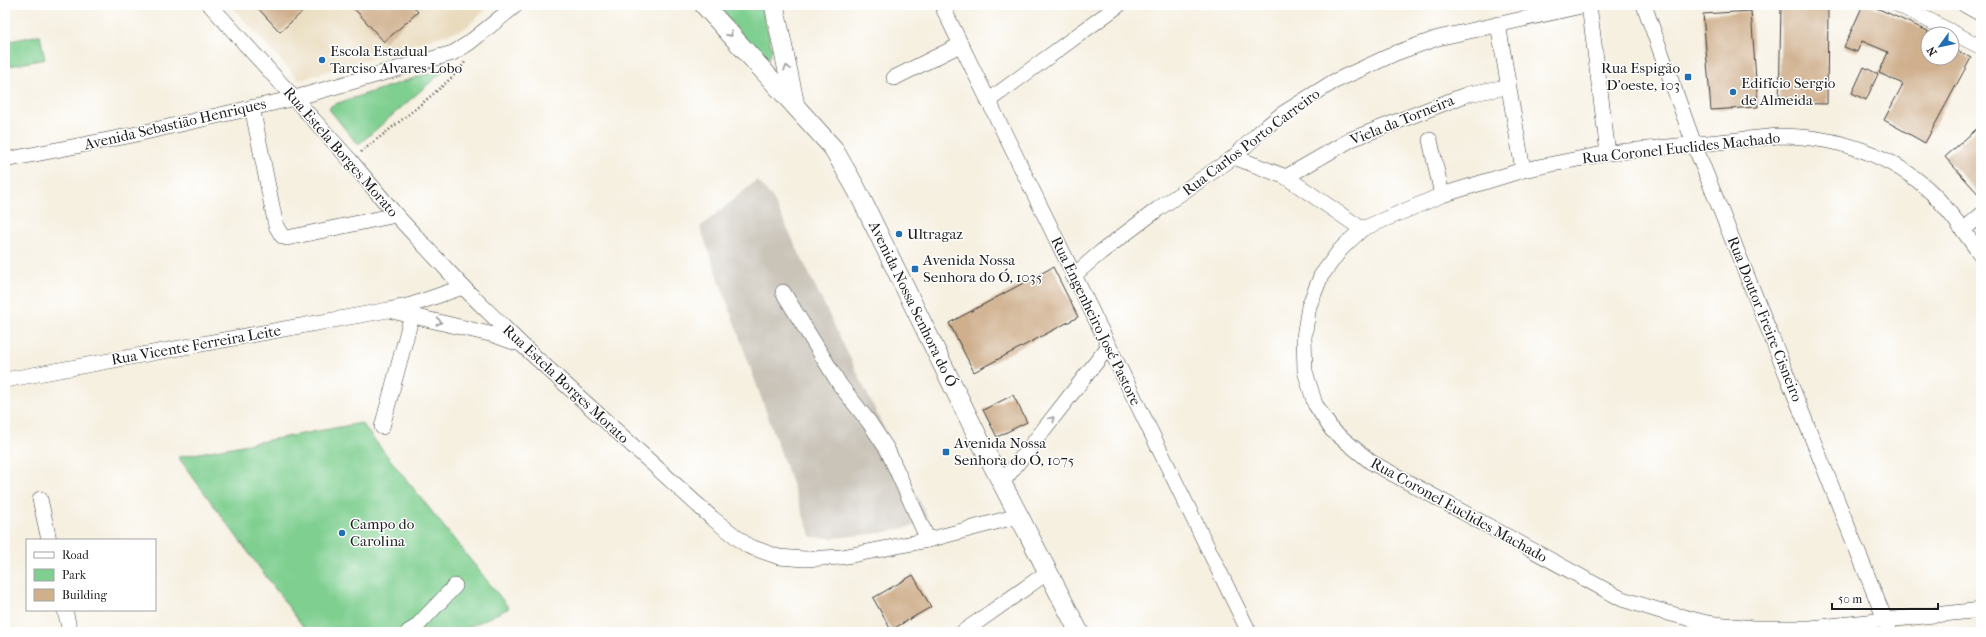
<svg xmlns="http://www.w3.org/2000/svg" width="1986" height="637" font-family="'IM FELL French Canon',serif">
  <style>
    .built { fill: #e8d9ba }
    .industrial { fill: #c9c3b8 }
    .green { fill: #7fcf90; stroke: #4e7656 }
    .building { fill: #cfaf8c }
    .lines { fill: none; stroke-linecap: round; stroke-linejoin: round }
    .minor-casing { stroke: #3d3c3a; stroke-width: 16 }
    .major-casing { stroke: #3d3c3a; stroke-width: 20 }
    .path { stroke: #3d3c3a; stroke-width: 2.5; stroke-dasharray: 1 3; stroke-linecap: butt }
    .minor { stroke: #fff; stroke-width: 15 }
    .major { stroke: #fff; stroke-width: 19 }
    .oneway { stroke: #999 }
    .poi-dot { fill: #1f6fb2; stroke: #fff; stroke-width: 1.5 }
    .labels { text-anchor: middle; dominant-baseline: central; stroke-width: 3; stroke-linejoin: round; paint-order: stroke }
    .poi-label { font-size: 15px; fill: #1c1c1c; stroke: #fff; text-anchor: start }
    .street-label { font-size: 15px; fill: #1c1c1c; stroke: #fff }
  </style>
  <rect width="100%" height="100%" fill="#fff"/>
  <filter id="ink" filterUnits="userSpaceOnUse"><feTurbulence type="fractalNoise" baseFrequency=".025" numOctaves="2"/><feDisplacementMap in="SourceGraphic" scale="8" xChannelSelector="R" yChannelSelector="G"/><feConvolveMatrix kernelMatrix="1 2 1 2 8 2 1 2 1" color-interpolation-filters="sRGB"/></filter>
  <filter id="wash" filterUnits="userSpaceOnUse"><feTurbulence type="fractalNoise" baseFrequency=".012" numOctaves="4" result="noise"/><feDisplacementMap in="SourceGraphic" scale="16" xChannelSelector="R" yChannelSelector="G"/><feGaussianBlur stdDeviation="0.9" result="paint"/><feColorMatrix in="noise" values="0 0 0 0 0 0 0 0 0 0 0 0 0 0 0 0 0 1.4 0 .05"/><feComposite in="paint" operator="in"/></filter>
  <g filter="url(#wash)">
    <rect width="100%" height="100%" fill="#f6f0e1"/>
    <!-- built -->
    <path class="built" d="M 230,5 L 491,5 L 464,29 L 299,80 Z"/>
    <!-- industrial -->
    <path class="industrial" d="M 757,180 L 772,197 L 929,521 L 910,527 L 880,533 L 835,538 L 811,537 L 700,227 Z"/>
    <!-- green -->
    <g class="green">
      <path d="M 716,5 L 761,5 L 772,49 L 769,58 L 763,59 Z"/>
      <path d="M 40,35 L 45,59 L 5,67 L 5,42 Z"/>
      <path d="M 448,67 L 358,145 L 329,109 L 332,105 Z"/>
      <path d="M 361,423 L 509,608 L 459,632 L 307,632 L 178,457 Z"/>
    </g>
    <g id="blocks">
      <!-- building -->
      <g class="building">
        <path d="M 255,5 L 310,5 L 280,32 Z"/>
        <path d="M 351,5 L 412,5 L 418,12 L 384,42 Z"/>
        <path d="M 1863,5 L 1870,5 L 1928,31 L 1928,58 L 1954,58 L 1958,51 L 1971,58 L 1925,143 L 1884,120 L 1903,84 L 1879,73 L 1888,52 L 1862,41 L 1857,52 L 1844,47 Z"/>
        <path d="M 1781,7 L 1828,8 L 1827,104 L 1779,103 Z"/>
        <path d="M 1751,11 L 1758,107 L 1711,110 L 1703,14 Z"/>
        <path d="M 1864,67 L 1878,74 L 1866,100 L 1852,93 Z"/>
        <path d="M 1981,125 L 1981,197 L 1945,157 Z"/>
        <path d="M 1053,267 L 1078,317 L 974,372 L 949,323 Z"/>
        <path d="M 1013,395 L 1027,422 L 997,437 L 983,410 Z"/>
        <path d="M 913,575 L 931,607 L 891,630 L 873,598 Z"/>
      </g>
    </g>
  </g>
  <g filter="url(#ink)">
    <use href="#blocks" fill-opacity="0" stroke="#3d3c3a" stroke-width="1"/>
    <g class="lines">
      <defs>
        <g id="minor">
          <path d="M 210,5 L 350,160 L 396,215 L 463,287 L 521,344 L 712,518 L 748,546 L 779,557 L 805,559 L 842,557 L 928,540 L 1018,516"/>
          <path d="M 1589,5 L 1608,153"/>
          <path d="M 1644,5 L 1694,144 L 1890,632"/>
          <path d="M 1899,5 L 1981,47"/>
          <path d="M 1965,5 L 1981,14"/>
          <path d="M 944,10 L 1249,632"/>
          <path d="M 1498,24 L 1523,170"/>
          <path d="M 894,78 L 960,45"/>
          <path d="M 988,101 L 1119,5"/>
          <path d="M 252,107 L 276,226 L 282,236 L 287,238 L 396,215"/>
          <path d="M 1430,140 L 1442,195"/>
          <path d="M 1234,157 L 1286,177 L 1362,229"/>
          <path d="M 5,160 L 128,136 L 295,98 L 453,53 L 469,43 L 516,5"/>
          <path d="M 1286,177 L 1352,139 L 1468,94 L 1501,88"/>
          <path d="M 1963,230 L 1981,215"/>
          <path d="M 1981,255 C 1966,235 1952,213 1934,195 C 1893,154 1835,136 1778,136 L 1608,153 L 1523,170 L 1442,195 L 1362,229 L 1340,250 L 1321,276 L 1309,306 L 1304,337 L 1305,371 L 1315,404 L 1332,430 L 1371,462 L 1622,599 L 1664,612 L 1707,623 L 1752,628 L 1811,628 L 1981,610"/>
          <path d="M 1073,276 L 1101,252 L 1158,209 L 1234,157 L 1260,132 L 1282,114 L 1333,82 L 1396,53 L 1438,38 L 1586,5"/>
          <path d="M 783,292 L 840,385 L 869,422 L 887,449 L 928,540"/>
          <path d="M 392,311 L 494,335 L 516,343"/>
          <path d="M 5,380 L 388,310 L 411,305 L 463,287"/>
          <path d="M 382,427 L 412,315 L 411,306"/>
          <path d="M 1002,483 L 1108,347"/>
          <path d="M 40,499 L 49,540"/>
          <path d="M 65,610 L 70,632"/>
          <path d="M 408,632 L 416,627 L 455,586"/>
          <path d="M 963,632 L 1048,572"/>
        </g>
        <g id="major">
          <path d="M 704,5 L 833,148 L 857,190 L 977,435 L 1079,632"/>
          <path d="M 774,5 L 795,105"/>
        </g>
      </defs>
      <!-- minor casing -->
      <use href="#minor" class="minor-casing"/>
      <!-- major casing -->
      <use href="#major" class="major-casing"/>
      <!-- path -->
      <path class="path" d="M 361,152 C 377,139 463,74 465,61"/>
      <!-- minor -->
      <use href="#minor" class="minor"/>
      <!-- major -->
      <use href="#major" class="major"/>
    </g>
    <!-- one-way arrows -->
    <defs><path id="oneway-chevron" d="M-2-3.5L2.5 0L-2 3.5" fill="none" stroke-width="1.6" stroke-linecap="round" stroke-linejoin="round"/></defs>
    <g class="oneway">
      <use href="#oneway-chevron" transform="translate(730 34) rotate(48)"/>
      <use href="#oneway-chevron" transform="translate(787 68) rotate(-102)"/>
      <use href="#oneway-chevron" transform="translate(439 322) rotate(13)"/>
      <use href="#oneway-chevron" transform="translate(1052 419) rotate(-52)"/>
    </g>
  </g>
  <!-- markers -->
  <g class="poi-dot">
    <circle cx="322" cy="60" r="4"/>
    <rect x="1684" y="73" width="8" height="8" rx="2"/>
    <circle cx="1733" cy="92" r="4"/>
    <circle cx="899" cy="234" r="4"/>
    <rect x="911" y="265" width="8" height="8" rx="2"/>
    <rect x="942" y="448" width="8" height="8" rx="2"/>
    <circle cx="342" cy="533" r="4"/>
  </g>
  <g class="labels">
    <!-- poi labels -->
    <g class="poi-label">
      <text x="330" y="51">Escola Estadual<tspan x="330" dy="17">Tarciso Alvares Lobo</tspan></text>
      <text x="1680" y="68" text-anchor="end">Rua Espigão<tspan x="1680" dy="17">D'oeste, 103</tspan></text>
      <text x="1741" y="83">Edifício Sergio<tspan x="1741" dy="17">de Almeida</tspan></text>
      <text x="907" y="234">Ultragaz</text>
      <text x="923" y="260">Avenida Nossa<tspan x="923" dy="17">Senhora do Ó, 1035</tspan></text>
      <text x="954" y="443">Avenida Nossa<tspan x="954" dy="17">Senhora do Ó, 1075</tspan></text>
      <text x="350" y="524">Campo do<tspan x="350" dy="17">Carolina</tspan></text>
    </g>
    <!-- street labels -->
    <g class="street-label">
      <text transform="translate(1402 120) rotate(-22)">Viela da Torneira</text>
      <text transform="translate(175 124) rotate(-13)">Avenida Sebastião Henriques</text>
      <text transform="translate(1251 142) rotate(-37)">Rua Carlos Porto Carreiro</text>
      <text transform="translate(1681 148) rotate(-6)">Rua Coronel Euclides Machado</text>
      <text transform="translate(341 152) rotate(49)">Rua Estela Borges Morato</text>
      <text transform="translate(913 304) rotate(64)">Avenida Nossa Senhora do Ó</text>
      <text transform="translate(1765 319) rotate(68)">Rua Doutor Freire Cisneiro</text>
      <text transform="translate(1096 321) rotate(64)">Rua Engenheiro José Pastore</text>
      <text transform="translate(196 345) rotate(-10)">Rua Vicente Ferreira Leite</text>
      <text transform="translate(566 384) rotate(43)">Rua Estela Borges Morato</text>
      <text transform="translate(1459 510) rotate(29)">Rua Coronel Euclides Machado</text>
    </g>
  </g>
  <!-- margin -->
  <rect width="1986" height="637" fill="none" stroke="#fff" stroke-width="20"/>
  <!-- legend -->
  <rect x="26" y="539" width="130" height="72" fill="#ffffff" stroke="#a4a4a4"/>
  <rect x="34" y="552" width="20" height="6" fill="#ffffff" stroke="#a4a4a4"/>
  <text x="62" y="559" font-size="12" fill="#1c1c1c">Road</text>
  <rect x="34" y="569" width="20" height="12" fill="#7fcf90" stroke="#a4a4a4"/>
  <text x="62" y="579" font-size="12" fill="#1c1c1c">Park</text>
  <rect x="34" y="589" width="20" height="12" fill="#cfaf8c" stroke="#a4a4a4"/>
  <text x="62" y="599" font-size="12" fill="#1c1c1c">Building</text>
  <!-- north arrow -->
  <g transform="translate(1940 46) rotate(237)"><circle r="19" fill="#ffffff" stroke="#a4a4a4"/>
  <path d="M0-3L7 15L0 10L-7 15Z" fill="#1f6fb2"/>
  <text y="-6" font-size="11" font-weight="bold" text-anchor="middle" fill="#1c1c1c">N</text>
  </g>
  <!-- scale -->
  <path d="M1832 603v6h106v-6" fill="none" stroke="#1c1c1c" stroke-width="2"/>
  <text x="1838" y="603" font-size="12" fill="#1c1c1c" stroke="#ffffff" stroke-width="3" paint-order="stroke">50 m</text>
</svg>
